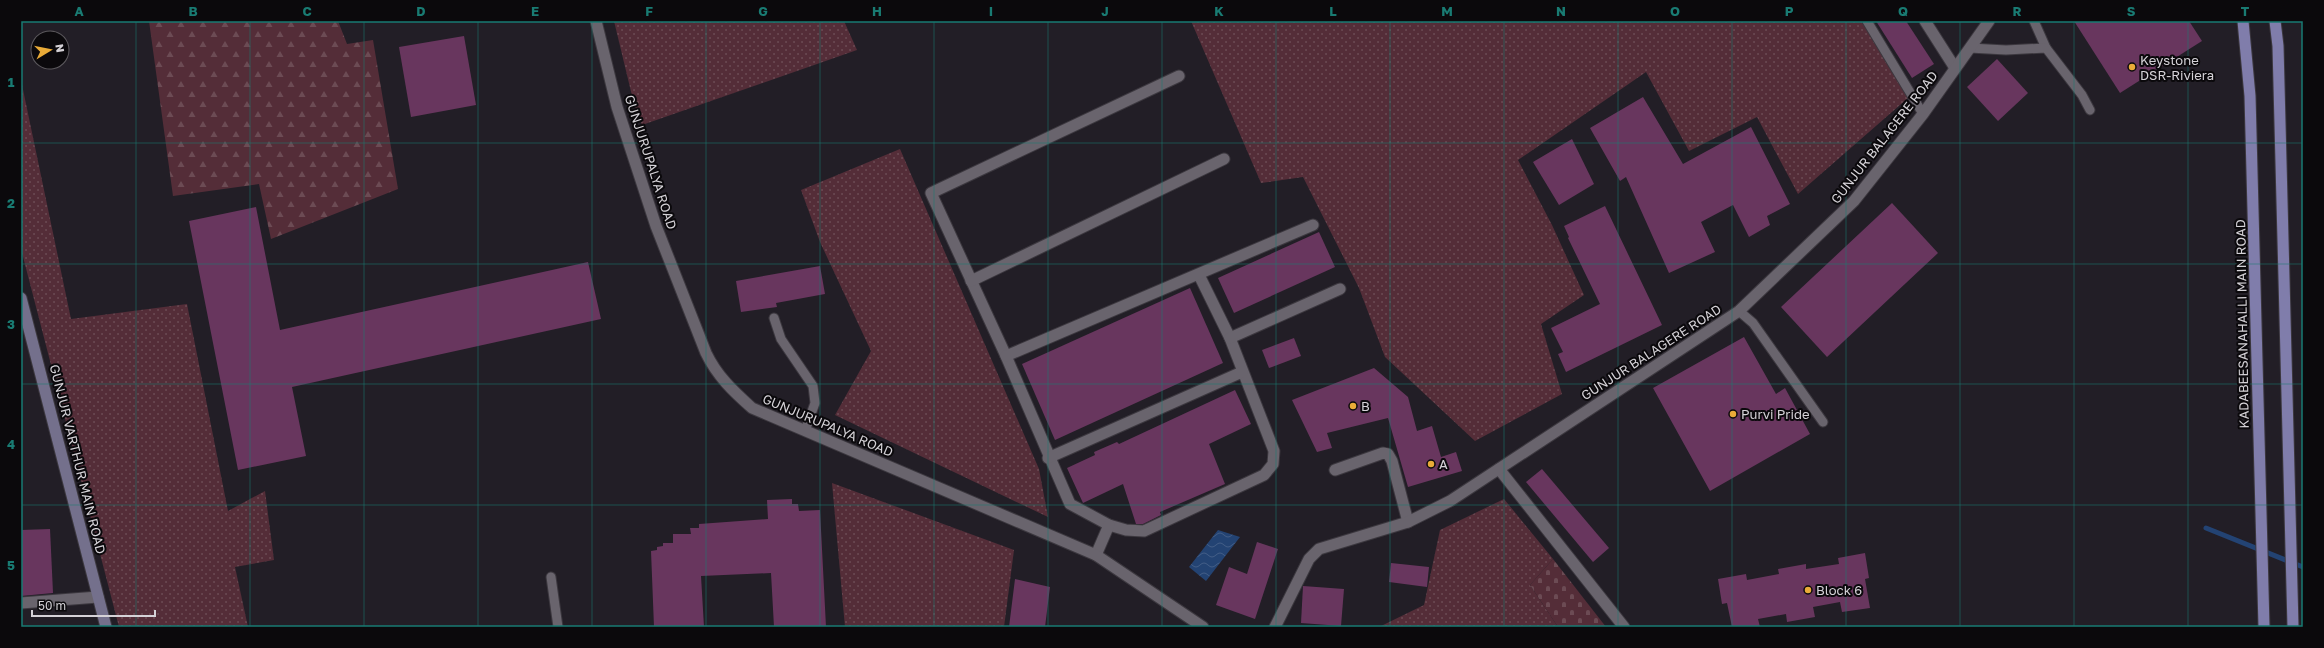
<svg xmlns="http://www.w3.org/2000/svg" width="2324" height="648" font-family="'Golos Text',sans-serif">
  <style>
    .grass { fill: url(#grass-dots) }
    .forest { fill: url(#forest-firs) }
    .cemetery { fill: url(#cemetery-stones) }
    .water { fill: url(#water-waves) }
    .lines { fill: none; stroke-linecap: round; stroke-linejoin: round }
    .stream { stroke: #234373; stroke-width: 5 }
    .building { fill: #68365e }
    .service-casing { stroke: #3c383f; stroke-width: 11 }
    .minor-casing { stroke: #3c383f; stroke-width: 13 }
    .tertiary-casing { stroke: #3c383f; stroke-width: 13 }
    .secondary-casing { stroke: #3c383f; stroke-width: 13 }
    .primary-casing { stroke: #3c383f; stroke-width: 13 }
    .service { stroke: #69646d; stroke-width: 9 }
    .minor { stroke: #69646d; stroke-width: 11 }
    .tertiary { stroke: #69646d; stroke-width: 11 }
    .secondary { stroke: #74708c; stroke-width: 11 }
    .primary { stroke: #807dab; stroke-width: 11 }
    .grid { fill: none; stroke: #197b73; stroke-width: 1; stroke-opacity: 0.55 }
    .poi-dot { fill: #e9ab38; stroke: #0b090c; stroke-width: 1.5 }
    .labels { text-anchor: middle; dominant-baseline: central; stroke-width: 4; stroke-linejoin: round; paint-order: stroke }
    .poi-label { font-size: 13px; fill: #d5d2d7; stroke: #0b090c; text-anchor: start }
    .street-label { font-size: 13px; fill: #d5d2d7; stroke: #0b090c }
    .neatline { fill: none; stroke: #197b73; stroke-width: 1.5 }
    .grid-label { font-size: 13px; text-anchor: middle; font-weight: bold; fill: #197b73 }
  </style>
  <defs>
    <pattern id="grass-dots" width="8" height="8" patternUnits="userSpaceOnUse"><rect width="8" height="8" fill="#542d38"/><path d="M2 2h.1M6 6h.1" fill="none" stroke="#6c4b54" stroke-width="1.8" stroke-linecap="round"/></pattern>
    <pattern id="forest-firs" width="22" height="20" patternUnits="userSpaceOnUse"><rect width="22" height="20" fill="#542d38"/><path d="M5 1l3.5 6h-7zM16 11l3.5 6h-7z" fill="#6c4b54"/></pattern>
    <pattern id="cemetery-stones" width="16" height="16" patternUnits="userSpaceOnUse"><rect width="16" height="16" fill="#542d38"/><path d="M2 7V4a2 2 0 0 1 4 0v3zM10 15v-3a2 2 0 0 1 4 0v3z" fill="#6c4b54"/></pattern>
    <pattern id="water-waves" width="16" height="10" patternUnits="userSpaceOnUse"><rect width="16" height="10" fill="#234373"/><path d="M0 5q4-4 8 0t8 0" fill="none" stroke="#425d86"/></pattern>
  </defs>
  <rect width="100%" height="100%" fill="#221e26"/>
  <!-- grass -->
  <g class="grass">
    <path d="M 614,21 L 844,21 L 857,50 L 642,125 L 634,104 Z"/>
    <path d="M 1191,21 L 1862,21 L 1908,98 L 1798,194 L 1757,117 L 1689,151 L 1646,72 L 1518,160 L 1552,225 L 1584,295 L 1541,324 L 1562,394 L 1475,441 L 1385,357 L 1359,288 L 1303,177 L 1261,183 Z"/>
    <path d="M 21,80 L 71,319 L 187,304 L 228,511 L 265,491 L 274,560 L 235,567 L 248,627 L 119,627 L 21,249 Z"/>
    <path d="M 900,149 L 1039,469 L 1048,517 L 835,415 L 871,351 L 820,242 L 801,190 Z"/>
    <path d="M 832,483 L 1014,550 L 1004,627 L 845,627 Z"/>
    <path d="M 1504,499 L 1553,559 L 1530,585 L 1558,627 L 1379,627 L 1424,605 L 1440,530 Z"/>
  </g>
  <!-- forest -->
  <path class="forest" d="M 149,21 L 338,21 L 347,44 L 373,40 L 398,189 L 271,239 L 259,184 L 173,196 Z"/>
  <!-- cemetery -->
  <path class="cemetery" d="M 1553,559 L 1606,627 L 1558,627 L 1530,585 Z"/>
  <!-- water -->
  <path class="water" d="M 1218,530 L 1240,537 L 1206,581 L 1189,567 Z"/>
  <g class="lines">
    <!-- stream -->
    <path class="stream" d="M 2206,528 L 2303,567"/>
  </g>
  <!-- building -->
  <g class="building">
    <path d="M 1876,21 L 1906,21 L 1934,64 L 1912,78 Z"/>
    <path d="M 2074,21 L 2189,21 L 2202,41 L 2120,93 Z"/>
    <path d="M 464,36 L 476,105 L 411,117 L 399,47 Z"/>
    <path d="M 1997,59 L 2028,93 L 1998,121 L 1967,87 Z"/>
    <path d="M 1643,97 L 1683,164 L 1751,127 L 1790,204 L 1767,216 L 1770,225 L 1749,237 L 1733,205 L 1701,222 L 1715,252 L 1669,273 L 1626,177 L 1620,181 L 1590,128 Z"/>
    <path d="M 1572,139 L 1594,184 L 1559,205 L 1533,162 Z"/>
    <path d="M 1892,203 L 1938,253 L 1827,357 L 1781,307 Z"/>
    <path d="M 1605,206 L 1662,325 L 1566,372 L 1558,354 L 1563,352 L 1551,328 L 1600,304 L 1568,238 L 1569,237 L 1564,226 Z"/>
    <path d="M 256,207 L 280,330 L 588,262 L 601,319 L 292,387 L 306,456 L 238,470 L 189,221 Z"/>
    <path d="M 1319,232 L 1335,267 L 1234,313 L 1218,278 Z"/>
    <path d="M 820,266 L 825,294 L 776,303 L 777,307 L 741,312 L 736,281 Z"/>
    <path d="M 1190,288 L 1223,363 L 1055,440 L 1022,364 Z"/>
    <path d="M 1744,337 L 1776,394 L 1785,388 L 1810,434 L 1710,491 L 1653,388 Z"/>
    <path d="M 1294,338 L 1301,356 L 1269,368 L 1262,350 Z"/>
    <path d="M 1374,368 L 1408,397 L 1417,431 L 1432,426 L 1441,457 L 1456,452 L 1462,471 L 1408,487 L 1388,418 L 1327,433 L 1332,448 L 1317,452 L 1292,400 Z"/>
    <path d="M 1235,390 L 1251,424 L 1209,444 L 1225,484 L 1160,512 L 1161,515 L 1143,524 L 1136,524 L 1123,484 L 1083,503 L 1067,468 L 1095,455 L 1094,452 L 1117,442 L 1119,444 Z"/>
    <path d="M 1542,469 L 1609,548 L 1593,562 L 1526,482 Z"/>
    <path d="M 792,499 L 792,504 L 798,504 L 799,511 L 820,510 L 826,627 L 774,627 L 771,573 L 701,576 L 704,627 L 654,627 L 651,551 L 657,550 L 657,547 L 663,546 L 663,543 L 673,543 L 673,534 L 691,534 L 690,528 L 699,528 L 699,524 L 768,519 L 767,500 Z"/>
    <path d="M 50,529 L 53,593 L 21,596 L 21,530 Z"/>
    <path d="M 1257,542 L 1278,549 L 1255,619 L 1216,605 L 1229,567 L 1247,574 Z"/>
    <path d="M 1865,553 L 1869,578 L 1865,579 L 1870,608 L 1842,612 L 1840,602 L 1813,607 L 1815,617 L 1787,622 L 1786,614 L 1758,619 L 1760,627 L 1732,627 L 1727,603 L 1722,604 L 1718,579 L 1746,574 L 1747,580 L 1779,574 L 1778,569 L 1806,564 L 1806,569 L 1839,564 L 1838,558 Z"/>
    <path d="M 1391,563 L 1429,567 L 1427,587 L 1389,582 Z"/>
    <path d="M 1015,579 L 1050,587 L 1045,627 L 1009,627 Z"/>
    <path d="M 1303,586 L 1344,589 L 1341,626 L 1301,623 Z"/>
  </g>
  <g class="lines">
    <defs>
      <g id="service">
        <path d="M 1867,21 L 1923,114"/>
        <path d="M 2034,21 L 2046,48"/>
        <path d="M 1970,48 L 2006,50 L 2046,48 L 2082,95 L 2090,110"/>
        <path d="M 1739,311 L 1753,323 L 1823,422"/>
        <path d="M 774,318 L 781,339 L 813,386 L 815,403 L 805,431"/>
        <path d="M 551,577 L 558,627"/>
      </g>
      <g id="minor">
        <path d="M 1925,21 L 1955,68"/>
        <path d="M 1179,76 L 931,193 L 1006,356 L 1070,504 L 1109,525 L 1126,530 L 1144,531 L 1264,475 L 1273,464 L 1274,451 L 1230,338 L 1199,275"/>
        <path d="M 971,281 L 1224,159"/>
        <path d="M 1230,338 L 1340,289"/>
        <path d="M 1006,356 L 1313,225"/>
        <path d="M 1048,458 L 1242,372"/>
        <path d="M 1499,469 L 1624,627"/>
        <path d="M 1335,470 L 1383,453 L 1388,454 L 1392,461 L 1408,522"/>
        <path d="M 1096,555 L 1109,525"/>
        <path d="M 21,603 L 98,597"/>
      </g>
      <g id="tertiary">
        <path d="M 596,21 L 617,107 L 656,226 L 706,353 C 717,376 733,391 752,408 L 1096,555 L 1203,627"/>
        <path d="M 1275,627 L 1309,559 L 1319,549 L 1408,522 L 1450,501 L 1739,311 L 1854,201 L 1923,114 L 1989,21"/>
      </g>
      <path id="secondary" d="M 21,298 L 106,627"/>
      <g id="primary">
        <path d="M 2243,21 L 2250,96 L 2264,627"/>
        <path d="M 2275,21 L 2278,46 L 2293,627"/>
      </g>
    </defs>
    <!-- service casing -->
    <use href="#service" class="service-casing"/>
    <!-- minor casing -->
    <use href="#minor" class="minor-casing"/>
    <!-- tertiary casing -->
    <use href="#tertiary" class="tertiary-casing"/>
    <!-- secondary casing -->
    <use href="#secondary" class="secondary-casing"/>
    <!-- primary casing -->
    <use href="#primary" class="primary-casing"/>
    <!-- service -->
    <use href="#service" class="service"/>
    <!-- minor -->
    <use href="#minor" class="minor"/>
    <!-- tertiary -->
    <use href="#tertiary" class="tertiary"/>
    <!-- secondary -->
    <use href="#secondary" class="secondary"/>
    <!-- primary -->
    <use href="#primary" class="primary"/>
  </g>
  <!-- grid -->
  <path class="grid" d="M 136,21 L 136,627M 250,21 L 250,627M 364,21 L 364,627M 478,21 L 478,627M 592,21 L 592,627M 706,21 L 706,627M 820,21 L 820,627M 934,21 L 934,627M 1048,21 L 1048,627M 1162,21 L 1162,627M 1276,21 L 1276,627M 1390,21 L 1390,627M 1504,21 L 1504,627M 1618,21 L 1618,627M 1732,21 L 1732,627M 1846,21 L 1846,627M 1960,21 L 1960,627M 2074,21 L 2074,627M 2188,21 L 2188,627M 21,143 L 2303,143M 21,264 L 2303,264M 21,384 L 2303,384M 21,505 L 2303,505"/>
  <!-- markers -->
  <g class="poi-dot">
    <circle cx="2132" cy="67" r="4"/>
    <circle cx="1353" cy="406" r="4"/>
    <circle cx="1733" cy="414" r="4"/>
    <circle cx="1431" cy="464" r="4"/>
    <circle cx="1808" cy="590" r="4"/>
  </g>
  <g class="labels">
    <!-- poi labels -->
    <g class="poi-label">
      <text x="2140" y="60">Keystone<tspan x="2140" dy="15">DSR-Riviera</tspan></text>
      <text x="1361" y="406">B</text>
      <text x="1741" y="414">Purvi Pride</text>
      <text x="1439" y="464">A</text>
      <text x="1816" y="590">Block 6</text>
    </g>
    <!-- street labels -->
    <g class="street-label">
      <text transform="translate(1884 137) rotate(-52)">GUNJUR BALAGERE ROAD</text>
      <text transform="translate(651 162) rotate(72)">GUNJURUPALYA ROAD</text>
      <text transform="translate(2242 324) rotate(-91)">KADABEESANAHALLI MAIN ROAD</text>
      <text transform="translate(1651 352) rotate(-33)">GUNJUR BALAGERE ROAD</text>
      <text transform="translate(828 425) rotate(23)">GUNJURUPALYA ROAD</text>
      <text transform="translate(78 459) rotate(76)">GUNJUR VARTHUR MAIN ROAD</text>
    </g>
  </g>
  <!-- border -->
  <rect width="2324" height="648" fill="none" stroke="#0b090c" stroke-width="44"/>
  <!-- north arrow -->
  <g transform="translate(50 50) rotate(80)"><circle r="19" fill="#0b090c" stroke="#5c595d"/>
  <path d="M0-3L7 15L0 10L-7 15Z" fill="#e9ab38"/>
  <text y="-6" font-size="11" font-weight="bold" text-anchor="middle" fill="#d5d2d7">N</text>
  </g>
  <!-- scale -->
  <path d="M32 610v6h123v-6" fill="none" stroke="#d5d2d7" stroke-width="2"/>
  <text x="38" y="610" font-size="12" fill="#d5d2d7" stroke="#0b090c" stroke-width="3" paint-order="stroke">50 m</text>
  <rect x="22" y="22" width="2280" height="604" class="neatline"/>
  <g class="grid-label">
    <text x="79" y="16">A</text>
    <text x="193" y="16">B</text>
    <text x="307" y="16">C</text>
    <text x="421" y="16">D</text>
    <text x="535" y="16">E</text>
    <text x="649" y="16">F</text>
    <text x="763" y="16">G</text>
    <text x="877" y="16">H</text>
    <text x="991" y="16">I</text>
    <text x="1105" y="16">J</text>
    <text x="1219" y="16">K</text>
    <text x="1333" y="16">L</text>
    <text x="1447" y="16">M</text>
    <text x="1561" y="16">N</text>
    <text x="1675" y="16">O</text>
    <text x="1789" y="16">P</text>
    <text x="1903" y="16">Q</text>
    <text x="2017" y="16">R</text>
    <text x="2131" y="16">S</text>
    <text x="2245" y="16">T</text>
    <text x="11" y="87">1</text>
    <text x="11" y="208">2</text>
    <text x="11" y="329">3</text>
    <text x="11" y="449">4</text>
    <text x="11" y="570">5</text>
  </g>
</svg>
